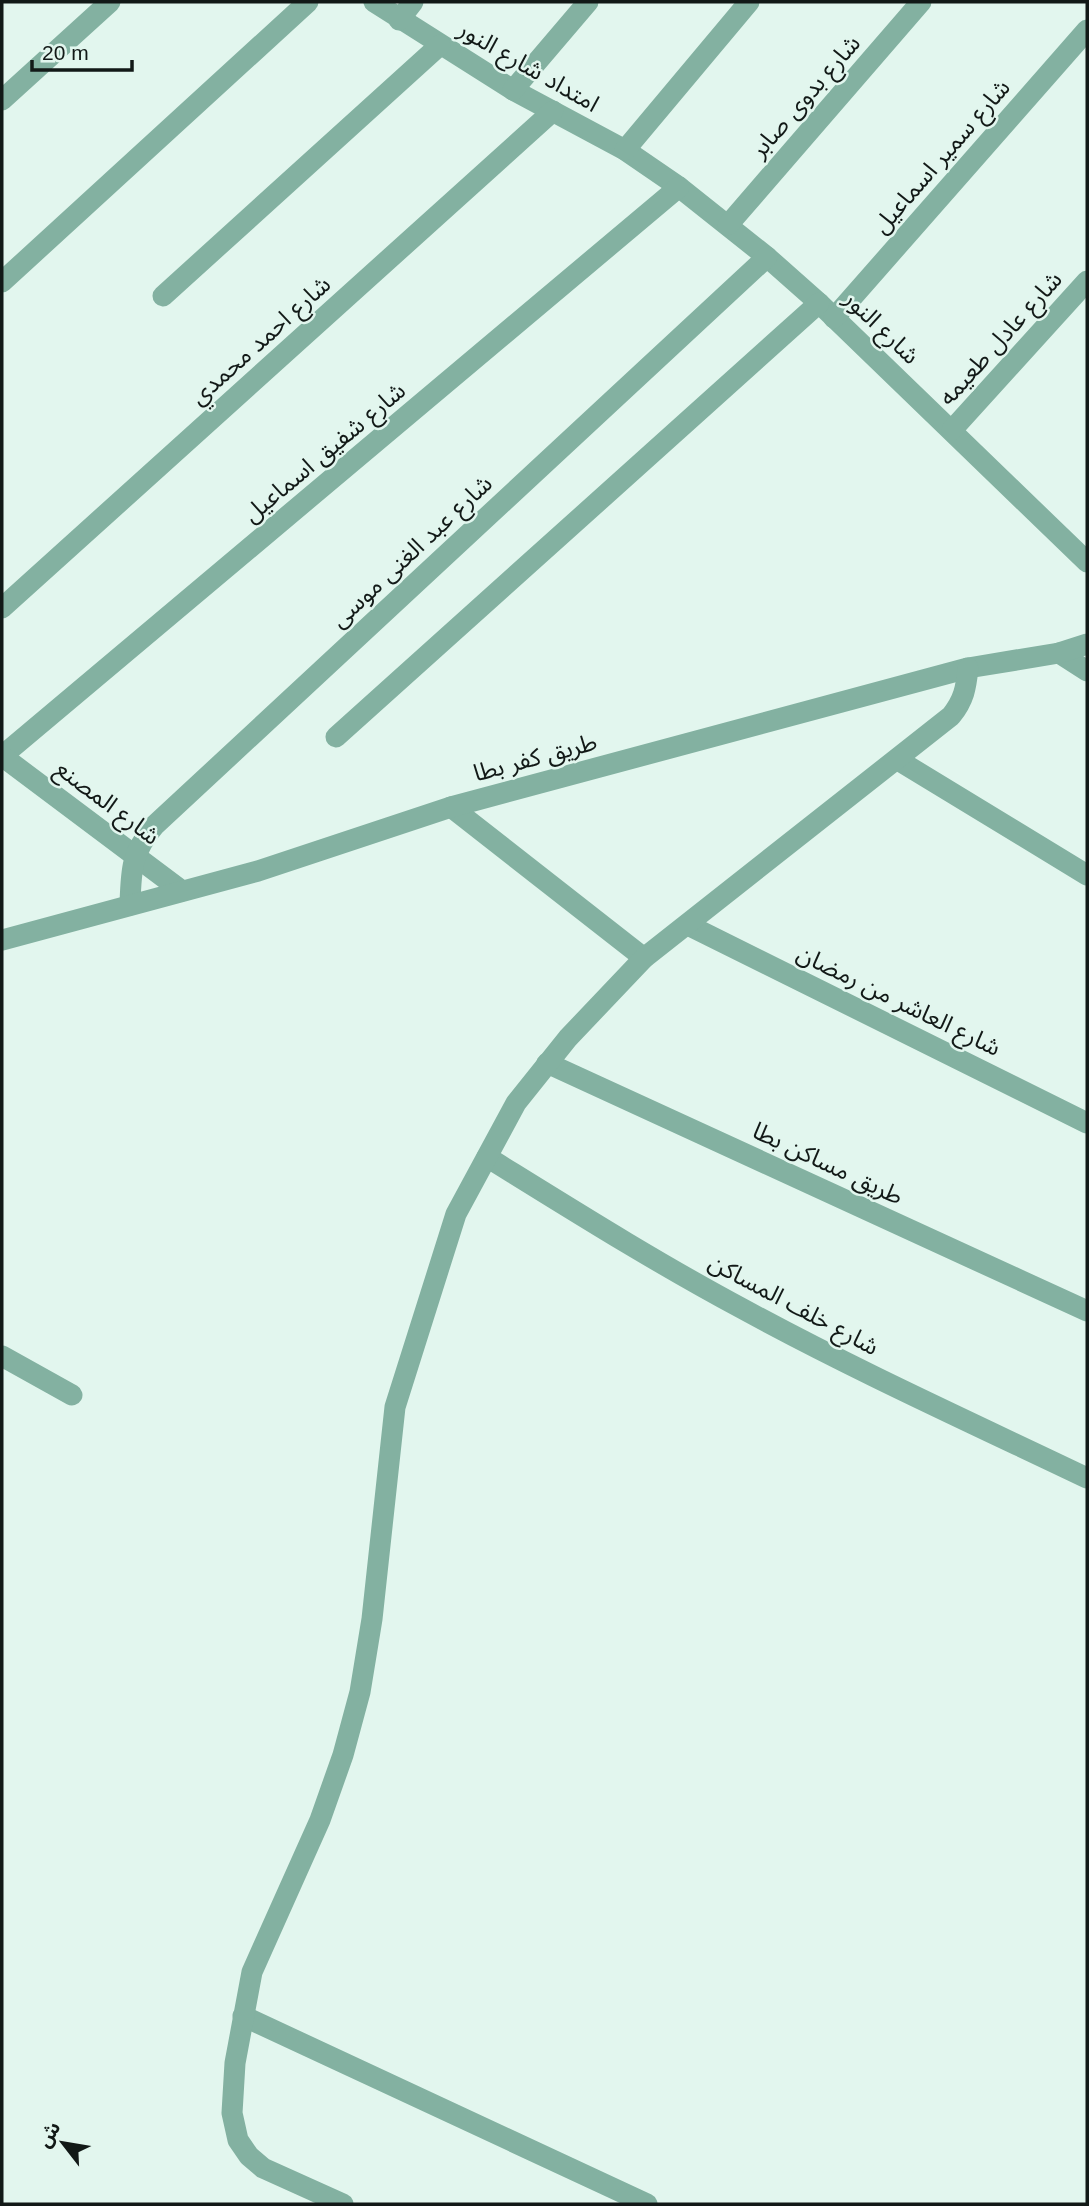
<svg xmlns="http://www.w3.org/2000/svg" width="1089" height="2206" font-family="Arial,'Noto Sans Arabic',sans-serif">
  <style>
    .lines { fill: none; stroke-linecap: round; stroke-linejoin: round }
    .minor { stroke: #83b1a1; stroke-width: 21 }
    .labels { text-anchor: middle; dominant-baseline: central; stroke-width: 5; stroke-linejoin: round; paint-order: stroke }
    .street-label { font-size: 24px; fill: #121917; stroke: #e2f6ee }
  </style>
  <rect width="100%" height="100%" fill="#e2f6ee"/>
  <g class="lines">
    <!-- minor -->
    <g class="minor">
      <path d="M 374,2 L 513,90 L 625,150 L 679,187 L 767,257 L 819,303 L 1087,562"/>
      <path d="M 399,20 L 413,2"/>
      <path d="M 513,90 L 588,2"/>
      <path d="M 2,100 L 110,2"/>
      <path d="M 625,150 L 749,2"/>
      <path d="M 728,225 L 921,2"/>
      <path d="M 2,282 L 308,2"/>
      <path d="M 163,296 L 440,45"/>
      <path d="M 834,318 L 1087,30"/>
      <path d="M 952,430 L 1087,281"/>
      <path d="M 2,608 L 553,111"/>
      <path d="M 1059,653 L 1087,671"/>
      <path d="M 336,737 L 819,303"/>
      <path d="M 2,756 L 679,187"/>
      <path d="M 2,756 L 182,891"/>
      <path d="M 898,760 L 1087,875"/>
      <path d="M 451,807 L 644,958"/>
      <path d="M 130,905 C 131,870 131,853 155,825 L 767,257"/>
      <path d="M 688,925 L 1087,1123"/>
      <path d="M 2,940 L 258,871 L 451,807 L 968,668 L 1059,653 L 1087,644"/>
      <path d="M 547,1063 L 1087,1311"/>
      <path d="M 487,1157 C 571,1209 655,1262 743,1309 C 855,1370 972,1423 1087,1478"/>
      <path d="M 2,1356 L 72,1395"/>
      <path d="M 243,2016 L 647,2204"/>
      <path d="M 343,2204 L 263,2168 L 249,2156 L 238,2140 L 232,2113 L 235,2063 L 252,1972 L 320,1820 L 343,1755 L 360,1692 L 372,1619 L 395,1407 L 456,1214 L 516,1103 L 568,1038 L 644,958 L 951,716 C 964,700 966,688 968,668"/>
    </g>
  </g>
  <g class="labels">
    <!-- street labels -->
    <g class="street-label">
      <text transform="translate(529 66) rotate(30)">امتداد شارع النور</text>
      <text transform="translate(805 96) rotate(-49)">شارع بدوى صابر</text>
      <text transform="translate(941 156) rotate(-49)">شارع سمير اسماعيل</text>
      <text transform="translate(882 327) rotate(44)">شارع النور</text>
      <text transform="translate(1000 338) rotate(-48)">شارع عادل طعيمه</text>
      <text transform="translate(260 340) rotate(-42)">شارع احمد محمدي</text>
      <text transform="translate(324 452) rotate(-40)">شارع شفيق اسماعيل</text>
      <text transform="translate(411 551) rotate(-43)">شارع عبد الغنى موسى</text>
      <text transform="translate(535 757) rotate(-15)">طريق كفر بطا</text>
      <text transform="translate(108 802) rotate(37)">شارع المصنع</text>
      <text transform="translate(899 1000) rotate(26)">شارع العاشر من رمضان</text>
      <text transform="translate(828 1163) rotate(25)">طريق مساكن بطا</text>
      <text transform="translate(794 1304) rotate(28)">شارع خلف المساكن</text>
    </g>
  </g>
  <!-- border -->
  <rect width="1089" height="2206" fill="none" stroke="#121917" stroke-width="7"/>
  <!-- north arrow -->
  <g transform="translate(63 2143) rotate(301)" stroke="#e2f6ee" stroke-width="5" paint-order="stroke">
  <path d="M0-5L12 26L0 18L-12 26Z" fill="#121917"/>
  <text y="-10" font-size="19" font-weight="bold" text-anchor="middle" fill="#121917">ش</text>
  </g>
  <!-- scale -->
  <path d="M32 60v10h100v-10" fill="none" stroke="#121917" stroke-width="3.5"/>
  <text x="42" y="60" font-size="21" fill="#121917" stroke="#e2f6ee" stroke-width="5" paint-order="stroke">20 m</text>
</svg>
